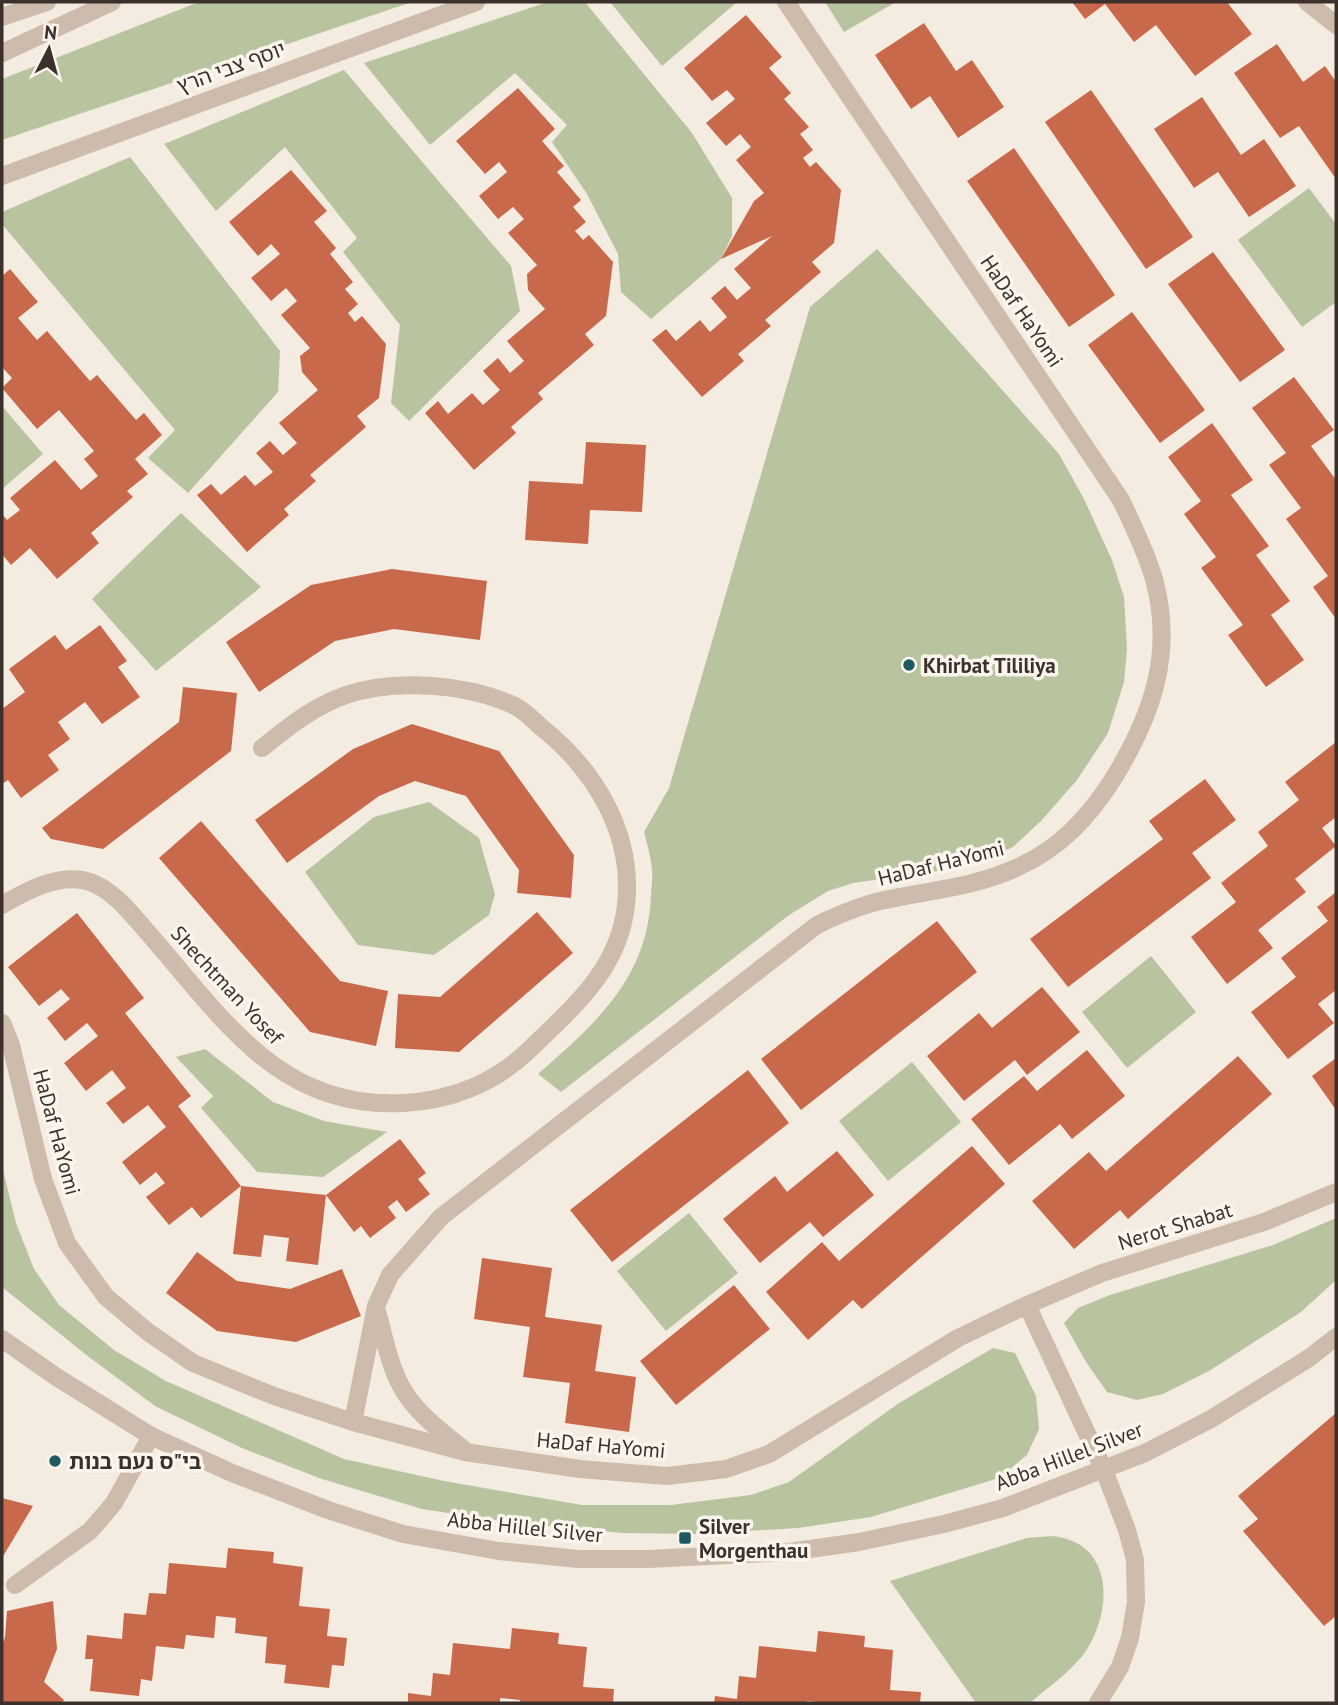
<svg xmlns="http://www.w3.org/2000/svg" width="1338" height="1705" font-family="'PT Sans','Noto Sans Hebrew',sans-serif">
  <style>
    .green { fill: #b8c4a0 }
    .building { fill: #c8694b }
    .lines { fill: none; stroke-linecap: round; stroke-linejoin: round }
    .minor { stroke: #cdbbac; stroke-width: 18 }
    .poi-dot { fill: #1f5a5e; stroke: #fbf5ee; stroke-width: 2.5 }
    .labels { text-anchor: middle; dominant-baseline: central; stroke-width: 7; stroke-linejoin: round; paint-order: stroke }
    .street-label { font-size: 21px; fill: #3b302b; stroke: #fbf5ee }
    .poi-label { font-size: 21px; font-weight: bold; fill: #3b302b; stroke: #fbf5ee; text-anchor: start }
  </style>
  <rect width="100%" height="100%" fill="#f4ebe1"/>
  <!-- green -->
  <g class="green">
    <path d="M 199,2 L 412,2 L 2,140 L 2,79 Z"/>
    <path d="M 548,2 L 585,2 L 692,133 L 732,198 L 732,236 L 721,259 L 651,319 L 621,292 L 618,254 L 587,194 L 552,142 L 567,125 L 515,73 L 430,145 L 364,63 Z"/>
    <path d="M 610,2 L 737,2 L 662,66 Z"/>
    <path d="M 825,2 L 896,2 L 844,32 Z"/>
    <path d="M 344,70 L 511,266 L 520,311 L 409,421 L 391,403 L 400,325 L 343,252 L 357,238 L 285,147 L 216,211 L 164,144 Z"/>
    <path d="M 130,157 L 280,351 L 278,392 L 188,493 L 148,458 L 175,430 L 2,224 L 2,212 Z"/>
    <path d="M 1309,188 L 1336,224 L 1336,302 L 1302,327 L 1238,240 Z"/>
    <path d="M 877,249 L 1059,454 L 1084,499 L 1112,560 L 1124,597 L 1127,649 L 1124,682 L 1108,733 L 1077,780 L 1041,821 L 1013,847 L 984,860 L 953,869 L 853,883 L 828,891 L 789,915 L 561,1092 L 538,1074 C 596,1023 647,979 651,897 C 651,888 653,878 652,870 C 651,857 647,844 644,832 L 669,788 L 810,307 Z"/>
    <path d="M 2,406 L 43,454 L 2,489 Z"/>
    <path d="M 181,513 L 261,587 L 156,671 L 92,599 Z"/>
    <path d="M 429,802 L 479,838 L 495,894 L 489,915 L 434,955 L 358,945 L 305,872 L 374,817 Z"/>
    <path d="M 1151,956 L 1196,1012 L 1127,1068 L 1082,1012 Z"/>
    <path d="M 205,1049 L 273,1102 L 324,1121 L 387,1132 L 323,1177 L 257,1172 L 201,1108 L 213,1096 L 176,1057 Z"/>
    <path d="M 912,1062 L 961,1122 L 888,1181 L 839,1121 Z"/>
    <path d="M 2,1166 L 16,1223 L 34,1269 L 59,1305 L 114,1350 L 166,1381 L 344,1459 L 444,1481 L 582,1505 L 671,1505 L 751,1495 L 789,1482 L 899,1403 L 993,1348 L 1015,1353 L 1036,1396 L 1039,1429 L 1027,1455 L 999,1478 L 871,1517 L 798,1528 L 698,1534 L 622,1533 L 508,1522 L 422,1509 L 322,1479 L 244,1449 L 155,1406 L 85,1354 L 2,1287 Z"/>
    <path d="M 689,1213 L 738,1273 L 666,1331 L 617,1271 Z"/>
    <path d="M 1336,1218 L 1336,1280 L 1301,1312 L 1209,1371 L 1163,1394 L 1137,1400 L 1107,1392 L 1086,1362 L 1064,1323 L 1078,1308 L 1110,1295 L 1273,1245 Z"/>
    <path d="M 1052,1536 C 1116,1542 1113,1614 1083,1655 C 1069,1673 1047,1688 1030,1703 L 976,1703 L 890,1581 L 1027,1538 Z"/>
  </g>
  <!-- building -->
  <g class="building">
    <path d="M 1072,2 L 1227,2 L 1252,34 L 1195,76 L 1156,25 L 1134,42 L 1105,4 L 1085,19 Z"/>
    <path d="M 746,15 L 782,57 L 769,68 L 791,93 L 784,99 L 809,127 L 800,134 L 813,150 L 803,158 L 810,167 L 816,162 L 841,190 L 834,243 L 812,262 L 821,272 L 765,320 L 771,326 L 738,354 L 744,361 L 702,397 L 652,340 L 666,329 L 676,341 L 700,320 L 710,332 L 727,317 L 711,298 L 725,286 L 737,300 L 751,288 L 734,269 L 772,236 L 721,259 L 754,201 L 764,193 L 736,160 L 751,147 L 740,134 L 726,146 L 706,123 L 735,99 L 727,90 L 712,101 L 684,68 Z"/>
    <path d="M 924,23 L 956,71 L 972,60 L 1004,107 L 958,138 L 930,96 L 911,109 L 875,55 Z"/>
    <path d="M 1277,44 L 1303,82 L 1325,66 L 1336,82 L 1336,179 L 1299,126 L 1280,138 L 1234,73 Z"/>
    <path d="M 518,88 L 555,129 L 542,141 L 564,166 L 557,172 L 581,200 L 573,207 L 586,222 L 575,231 L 583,240 L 589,235 L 613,262 L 606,316 L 585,334 L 594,345 L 538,393 L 543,399 L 511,427 L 516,433 L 474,470 L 425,413 L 438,401 L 448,414 L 472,393 L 483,405 L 500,390 L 483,371 L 498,358 L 510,373 L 524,361 L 507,341 L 545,309 L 528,290 L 527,274 L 537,265 L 508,233 L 524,219 L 513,207 L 498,219 L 479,196 L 507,172 L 499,162 L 485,174 L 456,141 Z"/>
    <path d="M 1091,90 L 1193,237 L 1146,269 L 1045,122 Z"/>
    <path d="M 1202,97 L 1241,155 L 1264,139 L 1296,186 L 1249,217 L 1218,172 L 1194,188 L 1154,129 Z"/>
    <path d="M 1014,148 L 1115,295 L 1069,327 L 967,181 Z"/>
    <path d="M 291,170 L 327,211 L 314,222 L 336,248 L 330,254 L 353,282 L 345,289 L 358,304 L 348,313 L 355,322 L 362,316 L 386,344 L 379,398 L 357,416 L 366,427 L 310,475 L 316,481 L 284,509 L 289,515 L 247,552 L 197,495 L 211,484 L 221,495 L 245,475 L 255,486 L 273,472 L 256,453 L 270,441 L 283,455 L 297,443 L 279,423 L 318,390 L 302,372 L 300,356 L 310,348 L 281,315 L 297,301 L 286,288 L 271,301 L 251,278 L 280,254 L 271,244 L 258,256 L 229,222 Z"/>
    <path d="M 1213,252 L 1285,350 L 1240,382 L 1168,284 Z"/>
    <path d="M 10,269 L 38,302 L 18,318 L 37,340 L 47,331 L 90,381 L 97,375 L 136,420 L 144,413 L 162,435 L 135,459 L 148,474 L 127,491 L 133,497 L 91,533 L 99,543 L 57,579 L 30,548 L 11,565 L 2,554 L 2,514 L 7,520 L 20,510 L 10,498 L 55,460 L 81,490 L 98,476 L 84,459 L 94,451 L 59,410 L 37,429 L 2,388 L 12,378 L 2,367 L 2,276 Z"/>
    <path d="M 1132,312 L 1205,410 L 1160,443 L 1088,345 Z"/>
    <path d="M 1294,377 L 1334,430 L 1311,446 L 1336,480 L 1336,619 L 1313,587 L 1328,576 L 1286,519 L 1301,508 L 1269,465 L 1286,453 L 1252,408 Z"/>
    <path d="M 1212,423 L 1253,480 L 1231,495 L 1269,546 L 1256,555 L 1290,601 L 1271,615 L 1304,660 L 1266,687 L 1228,635 L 1243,625 L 1201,568 L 1216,557 L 1184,514 L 1201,501 L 1168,457 Z"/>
    <path d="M 586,442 L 646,445 L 642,512 L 590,510 L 588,544 L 525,540 L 529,481 L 583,484 Z"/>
    <path d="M 392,569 L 487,581 L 480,640 L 394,629 L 335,641 L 259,692 L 226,642 L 311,585 Z"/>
    <path d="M 100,625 L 127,661 L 118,667 L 140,697 L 102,724 L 85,702 L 58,722 L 70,739 L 48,755 L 59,770 L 21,798 L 8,780 L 2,784 L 2,709 L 25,692 L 9,669 L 55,635 L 66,650 Z"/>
    <path d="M 183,687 L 237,693 L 231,751 L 103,849 L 51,839 L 42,828 L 179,722 Z"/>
    <path d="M 412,724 L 499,751 L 574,855 L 571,898 L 517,893 L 519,870 L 466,796 L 415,781 L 379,796 L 287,863 L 255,820 L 353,749 Z"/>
    <path d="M 1336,742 L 1336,817 L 1322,828 L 1336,846 L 1295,879 L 1306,892 L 1258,930 L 1273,948 L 1227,984 L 1191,937 L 1236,902 L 1221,883 L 1268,846 L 1258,832 L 1299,800 L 1285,782 Z"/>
    <path d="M 1205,779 L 1236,820 L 1192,853 L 1211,878 L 1068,987 L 1030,939 L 1163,839 L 1149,821 Z"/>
    <path d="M 201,821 L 340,981 L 388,991 L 376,1046 L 310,1032 L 159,858 Z"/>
    <path d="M 1336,892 L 1336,990 L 1318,1004 L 1334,1023 L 1288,1059 L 1251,1012 L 1296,977 L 1281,958 L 1328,921 L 1317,907 Z"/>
    <path d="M 537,912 L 573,953 L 459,1052 L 395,1048 L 398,994 L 440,997 Z"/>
    <path d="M 77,913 L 144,998 L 125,1013 L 191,1096 L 178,1106 L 241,1186 L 326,1195 L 318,1265 L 286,1261 L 289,1238 L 264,1235 L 261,1257 L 233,1254 L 241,1186 L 201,1218 L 192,1207 L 169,1225 L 146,1197 L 165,1183 L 156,1172 L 140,1185 L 122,1162 L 166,1127 L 148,1105 L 123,1124 L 106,1103 L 126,1088 L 112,1070 L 86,1091 L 64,1063 L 98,1036 L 87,1023 L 65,1041 L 47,1018 L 70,999 L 61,989 L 39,1006 L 8,967 Z"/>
    <path d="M 937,921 L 977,972 L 801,1110 L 761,1059 Z"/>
    <path d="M 1042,987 L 1080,1032 L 1027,1075 L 1015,1060 L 964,1101 L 927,1056 L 979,1013 L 992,1028 Z"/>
    <path d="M 1087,1050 L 1125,1096 L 1072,1139 L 1060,1124 L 1009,1165 L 971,1119 L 1024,1076 L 1037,1091 Z"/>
    <path d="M 1238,1056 L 1272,1094 L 1128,1219 L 1120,1210 L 1074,1249 L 1032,1201 L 1089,1152 L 1106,1171 Z"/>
    <path d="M 1336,1058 L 1336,1110 L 1312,1076 Z"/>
    <path d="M 748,1070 L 789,1123 L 612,1262 L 570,1210 Z"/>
    <path d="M 400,1139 L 426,1173 L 418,1179 L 430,1194 L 406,1212 L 397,1200 L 388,1207 L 396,1218 L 370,1238 L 361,1226 L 354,1232 L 326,1195 Z"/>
    <path d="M 972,1146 L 1005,1184 L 862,1309 L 853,1300 L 808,1340 L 766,1292 L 822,1242 L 839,1261 Z"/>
    <path d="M 837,1151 L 874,1195 L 823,1237 L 810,1222 L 760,1263 L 723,1219 L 775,1176 L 787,1192 Z"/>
    <path d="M 197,1252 L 237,1281 L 290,1289 L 342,1269 L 361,1316 L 296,1342 L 217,1331 L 166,1293 Z"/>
    <path d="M 482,1258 L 552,1268 L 545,1317 L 602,1325 L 595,1371 L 636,1377 L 629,1432 L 565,1423 L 570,1383 L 523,1377 L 530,1327 L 474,1319 Z"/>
    <path d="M 734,1285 L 770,1329 L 676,1405 L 640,1361 Z"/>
    <path d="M 1336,1413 L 1336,1616 L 1324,1626 L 1243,1531 L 1258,1519 L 1238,1496 Z"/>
    <path d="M 2,1498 L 33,1506 L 2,1558 Z"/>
    <path d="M 228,1548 L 274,1552 L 273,1563 L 303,1567 L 299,1606 L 330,1609 L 327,1636 L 347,1638 L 344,1666 L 332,1665 L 329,1688 L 284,1683 L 286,1665 L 265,1663 L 267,1637 L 235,1633 L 236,1618 L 216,1616 L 214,1638 L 186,1635 L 184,1649 L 156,1646 L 152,1681 L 141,1679 L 139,1696 L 90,1691 L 93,1659 L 85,1659 L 87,1635 L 122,1639 L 124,1613 L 146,1615 L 149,1593 L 166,1594 L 169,1563 L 226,1568 Z"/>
    <path d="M 53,1601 L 57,1649 L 44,1682 L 64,1700 L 62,1703 L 2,1703 L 2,1646 L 5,1637 L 7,1611 Z"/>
    <path d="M 512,1628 L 559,1633 L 558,1644 L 587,1647 L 583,1687 L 614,1689 L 613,1703 L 520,1703 L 520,1700 L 500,1698 L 500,1703 L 408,1703 L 408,1693 L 431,1696 L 433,1673 L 450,1675 L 453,1643 L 510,1649 Z"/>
    <path d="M 818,1631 L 865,1636 L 864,1647 L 893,1650 L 890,1690 L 921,1692 L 920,1703 L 827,1703 L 807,1701 L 807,1703 L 714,1703 L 715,1696 L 737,1699 L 739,1676 L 756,1678 L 759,1646 L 816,1652 Z"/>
  </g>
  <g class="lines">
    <!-- minor -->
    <g class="minor">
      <path d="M 1307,2 L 1336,25"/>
      <path d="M 2,17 L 47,2"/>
      <path d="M 2,53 L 112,2"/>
      <path d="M 2,176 L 476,2"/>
      <path d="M 2,905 C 26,891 60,872 90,882 C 115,891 132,915 149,934 C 222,1017 279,1110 403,1103 C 450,1101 495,1083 529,1050 C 573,1007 619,970 626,905 C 634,834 595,770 541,727 C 533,720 525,711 515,706 C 468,684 396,678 346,695 C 314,706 288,727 262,748"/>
      <path d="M 2,1023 L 11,1045 L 43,1179 L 67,1243 L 106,1297 L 148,1332 L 193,1363 L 274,1396 L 353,1422 L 465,1452 L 580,1469 L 667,1476 L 726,1469 L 769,1454 L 958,1338 L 1027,1305 L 1102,1273 L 1264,1222 L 1336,1192"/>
      <path d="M 1027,1305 L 1104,1470 L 1127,1530 L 1135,1560 L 1136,1602 L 1130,1638 L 1120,1667 L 1098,1703"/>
      <path d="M 377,1311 C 384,1337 389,1364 402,1388 C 416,1413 441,1431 463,1449"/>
      <path d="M 2,1339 L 55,1376 L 151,1436 L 232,1473 L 328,1510 L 403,1534 L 499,1551 L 578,1559 L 648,1559 L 789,1552 L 859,1542 L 944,1524 L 1003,1508 L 1145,1453 L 1211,1419 L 1309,1358 L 1336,1337"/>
      <path d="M 353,1422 L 376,1306 L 390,1275 L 441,1217 L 817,925 C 835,916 853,909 872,903 C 919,891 971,889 1016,868 C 1060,849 1090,816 1115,776 C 1153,713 1174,652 1154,579 C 1146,551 1133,526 1121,500 L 786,2"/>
      <path d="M 15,1585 L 90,1531 L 114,1503 L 151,1436"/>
    </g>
  </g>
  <!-- markers -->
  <g class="poi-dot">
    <circle cx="909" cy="665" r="7"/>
    <circle cx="55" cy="1461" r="7"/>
    <rect x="678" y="1531" width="14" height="14" rx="3.5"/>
  </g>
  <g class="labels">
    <!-- street labels -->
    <g class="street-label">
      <text transform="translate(231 67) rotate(-20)">יוסף צבי הרץ</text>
      <text transform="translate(1022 311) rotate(56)">HaDaf HaYomi</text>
      <text transform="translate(941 863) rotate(-14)">HaDaf HaYomi</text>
      <text transform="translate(227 985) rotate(47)">Shechtman Yosef</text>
      <text transform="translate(57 1132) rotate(75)">HaDaf HaYomi</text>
      <text transform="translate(1175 1226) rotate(-17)">Nerot Shabat</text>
      <text transform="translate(601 1445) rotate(5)">HaDaf HaYomi</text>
      <text transform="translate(1069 1456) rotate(-21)">Abba Hillel Silver</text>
      <text transform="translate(525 1527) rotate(6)">Abba Hillel Silver</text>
    </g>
    <!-- poi labels -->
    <g class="poi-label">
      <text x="923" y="665">Khirbat Tililiya</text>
      <text x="69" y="1461">בי"ס נעם בנות</text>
      <text x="699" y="1526">Silver<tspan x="699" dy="24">Morgenthau</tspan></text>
    </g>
  </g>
  <!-- border -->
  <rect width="1338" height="1705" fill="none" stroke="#3b302b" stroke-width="7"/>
  <!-- north arrow -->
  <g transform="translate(49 49) rotate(6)" stroke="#fbf5ee" stroke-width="5" paint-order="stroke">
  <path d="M0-5L12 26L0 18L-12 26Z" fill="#3b302b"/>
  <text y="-10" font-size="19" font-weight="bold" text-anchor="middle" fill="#3b302b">N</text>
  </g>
</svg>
